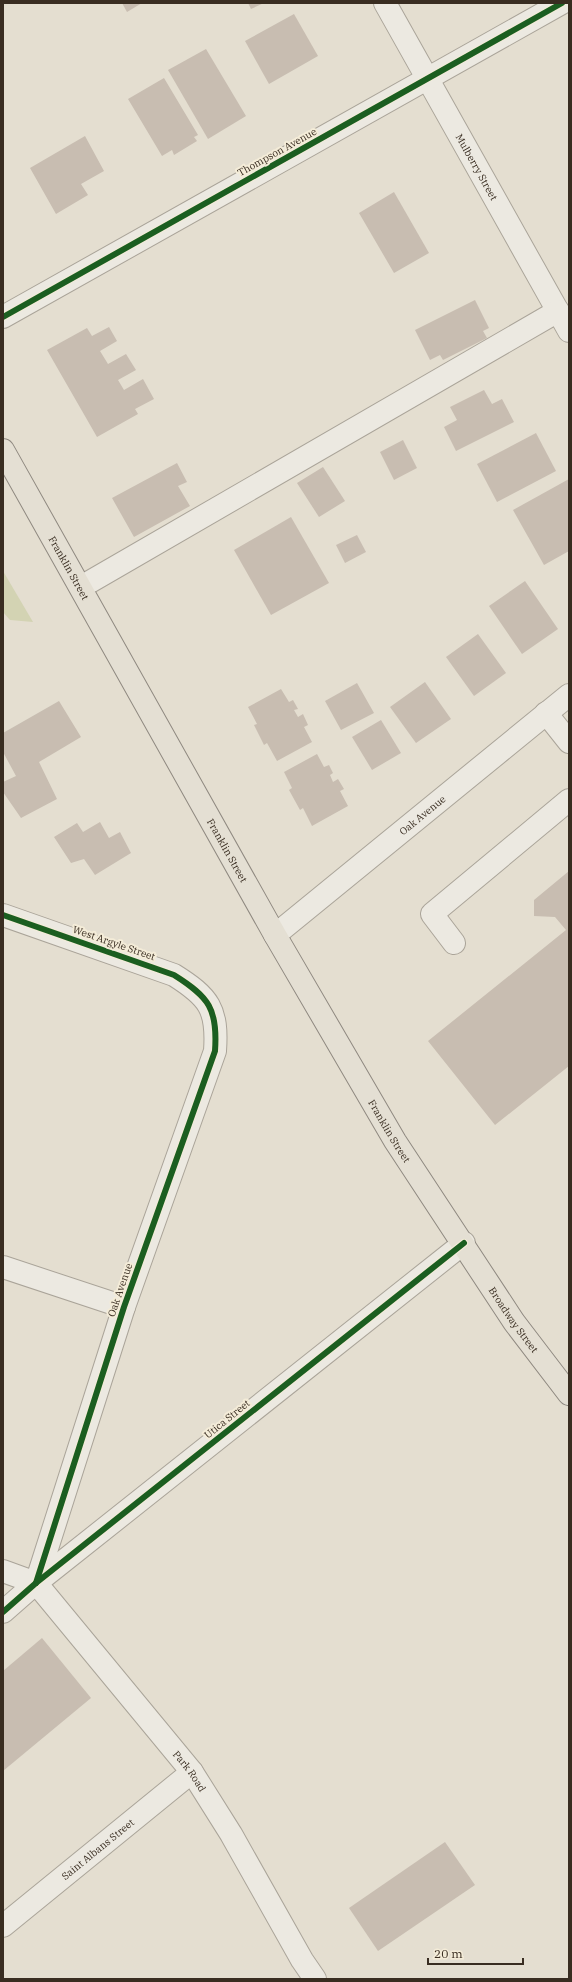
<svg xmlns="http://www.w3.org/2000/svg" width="572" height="1982" font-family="'IBM Plex Serif',serif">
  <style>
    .green { fill: #d3d3b3 }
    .building { fill: #c8bdb1 }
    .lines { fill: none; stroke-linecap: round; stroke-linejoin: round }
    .minor-casing { stroke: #aaa499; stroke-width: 24 }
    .major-casing { stroke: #8f8980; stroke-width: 24 }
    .minor { stroke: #ece9e1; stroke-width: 22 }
    .major { stroke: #e4dfd3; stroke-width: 22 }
    .cycleway-casing { stroke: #f4ecd8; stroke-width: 8 }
    .cycleway { stroke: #1b5e20; stroke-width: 6 }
    .labels { text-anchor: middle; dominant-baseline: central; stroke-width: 4; stroke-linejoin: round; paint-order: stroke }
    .street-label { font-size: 10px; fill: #392d21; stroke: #f4ecd8 }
  </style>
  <rect width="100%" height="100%" fill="#e4ded0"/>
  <!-- green -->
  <path class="green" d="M 3,571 L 33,622 L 10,620 L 3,612 Z"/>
  <!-- building -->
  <g class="building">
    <path d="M 122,3 L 142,3 L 127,12 Z"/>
    <path d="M 248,3 L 264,3 L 251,9 Z"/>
    <path d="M 294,14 L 318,56 L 269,84 L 245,41 Z"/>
    <path d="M 206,49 L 246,116 L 208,139 L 168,70 Z"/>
    <path d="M 164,78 L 198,135 L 194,137 L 197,141 L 174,155 L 172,150 L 162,156 L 128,99 Z"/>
    <path d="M 85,136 L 104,171 L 81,184 L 88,195 L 56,214 L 30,168 Z"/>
    <path d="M 394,192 L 429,253 L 394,273 L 359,213 Z"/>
    <path d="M 475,300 L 489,328 L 483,331 L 487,338 L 443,360 L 440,355 L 430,360 L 415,330 Z"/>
    <path d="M 109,327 L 117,341 L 100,351 L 108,364 L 126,354 L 136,370 L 118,380 L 124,390 L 143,379 L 154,399 L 135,409 L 138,414 L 97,437 L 47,350 L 87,328 L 92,336 Z"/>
    <path d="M 484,390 L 492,404 L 502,399 L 514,422 L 456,451 L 444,427 L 457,420 L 450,407 Z"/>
    <path d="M 536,433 L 556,471 L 497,502 L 477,464 Z"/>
    <path d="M 403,440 L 417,468 L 394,480 L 380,452 Z"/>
    <path d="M 177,463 L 187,482 L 178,486 L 190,506 L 134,537 L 112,498 Z"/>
    <path d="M 323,467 L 345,501 L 319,517 L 297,483 Z"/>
    <path d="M 569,479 L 569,551 L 544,565 L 513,510 Z"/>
    <path d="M 291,517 L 329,583 L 271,615 L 234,550 Z"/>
    <path d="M 357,535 L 366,552 L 345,563 L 336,545 Z"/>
    <path d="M 525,581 L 558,629 L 522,654 L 489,606 Z"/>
    <path d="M 478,634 L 506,673 L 474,696 L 446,657 Z"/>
    <path d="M 425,682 L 451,719 L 416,743 L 390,707 Z"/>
    <path d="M 357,683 L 374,713 L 341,730 L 325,701 Z"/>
    <path d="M 281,689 L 289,702 L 293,700 L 298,709 L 294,710 L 298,717 L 303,714 L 308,725 L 304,727 L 312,742 L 277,761 L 267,743 L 264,745 L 254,725 L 257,724 L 248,707 Z"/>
    <path d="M 59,701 L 81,737 L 39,762 L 57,799 L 21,818 L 3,792 L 3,782 L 16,776 L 3,752 L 3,733 Z"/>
    <path d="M 381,720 L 401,753 L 372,770 L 352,737 Z"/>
    <path d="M 317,754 L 324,767 L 329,765 L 333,773 L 330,775 L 333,782 L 338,779 L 344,789 L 340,791 L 348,806 L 312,826 L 303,808 L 300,810 L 289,790 L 292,788 L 284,772 Z"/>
    <path d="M 100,822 L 109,838 L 120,832 L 131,853 L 95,875 L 84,859 L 71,863 L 54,837 L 77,823 L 83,832 Z"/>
    <path d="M 569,871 L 569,1066 L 495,1125 L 428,1041 L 566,930 L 555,917 L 534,916 L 534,900 Z"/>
    <path d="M 42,1638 L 91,1698 L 3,1771 L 3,1671 Z"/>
    <path d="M 445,1842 L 475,1885 L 378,1951 L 349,1908 Z"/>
  </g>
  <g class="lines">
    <defs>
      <g id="minor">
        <path id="s1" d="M 385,3 L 569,331"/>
        <path d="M 3,317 L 562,3"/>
        <path d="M 81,587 L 558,311"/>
        <path d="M 546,713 L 569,742"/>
        <path d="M 3,915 L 174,975 C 209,997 218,1009 215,1051 L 124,1307 L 36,1583"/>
        <path id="s2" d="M 275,935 L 569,695"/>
        <path d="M 454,943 L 432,914 L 569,800"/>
        <path d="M 3,1267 L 124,1307"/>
        <path d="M 3,1571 L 36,1583"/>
        <path id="s3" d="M 36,1583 L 192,1772 L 231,1834 L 302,1960 L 315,1979"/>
        <path d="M 3,1612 L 36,1583 L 464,1243"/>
        <path id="s4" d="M 3,1926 L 192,1772"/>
      </g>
      <g id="major">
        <path id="s5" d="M 3,450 L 275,935 L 395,1141 L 514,1322 L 569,1394"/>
      </g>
    </defs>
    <!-- minor casing -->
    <use href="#minor" class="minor-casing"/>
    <!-- major casing -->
    <use href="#major" class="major-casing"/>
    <!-- minor -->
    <use href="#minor" class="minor"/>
    <!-- major -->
    <use href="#major" class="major"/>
    <defs>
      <g id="cycleway">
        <path d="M 3,317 L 562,3"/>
        <path d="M 3,915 L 174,975 C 209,997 218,1009 215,1051 L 124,1307 L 36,1583"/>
        <path d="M 3,1612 L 36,1583 L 464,1243"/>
      </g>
    </defs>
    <!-- cycleway casing -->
    <use href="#cycleway" class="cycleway-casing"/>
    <!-- cycleway -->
    <use href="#cycleway" class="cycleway"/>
  </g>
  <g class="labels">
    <!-- street labels -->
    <g class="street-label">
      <text transform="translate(277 152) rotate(-29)">Thompson Avenue</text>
      <text stroke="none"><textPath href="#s1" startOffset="188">Mulberry Street</textPath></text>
      <text stroke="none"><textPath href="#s5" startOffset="135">Franklin Street</textPath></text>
      <text stroke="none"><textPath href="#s2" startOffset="190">Oak Avenue</textPath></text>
      <text stroke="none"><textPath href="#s5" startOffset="459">Franklin Street</textPath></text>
      <text transform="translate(114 943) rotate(19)">West Argyle Street</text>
      <text stroke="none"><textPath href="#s5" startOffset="783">Franklin Street</textPath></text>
      <text transform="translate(120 1290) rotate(-71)">Oak Avenue</text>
      <text stroke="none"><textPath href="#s5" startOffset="1009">Broadway Street</textPath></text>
      <text transform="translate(227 1419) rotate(-39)">Utica Street</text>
      <text stroke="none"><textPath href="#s3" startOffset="243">Park Road</textPath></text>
      <text stroke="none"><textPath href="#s4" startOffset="122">Saint Albans Street</textPath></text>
    </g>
  </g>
  <!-- border -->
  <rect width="572" height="1982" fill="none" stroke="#392d21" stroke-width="8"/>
  <!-- scale -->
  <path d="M428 1958v6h95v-6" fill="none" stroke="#392d21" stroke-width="2"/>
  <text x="434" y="1958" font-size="12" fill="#392d21" stroke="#f4ecd8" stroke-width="3" paint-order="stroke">20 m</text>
</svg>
